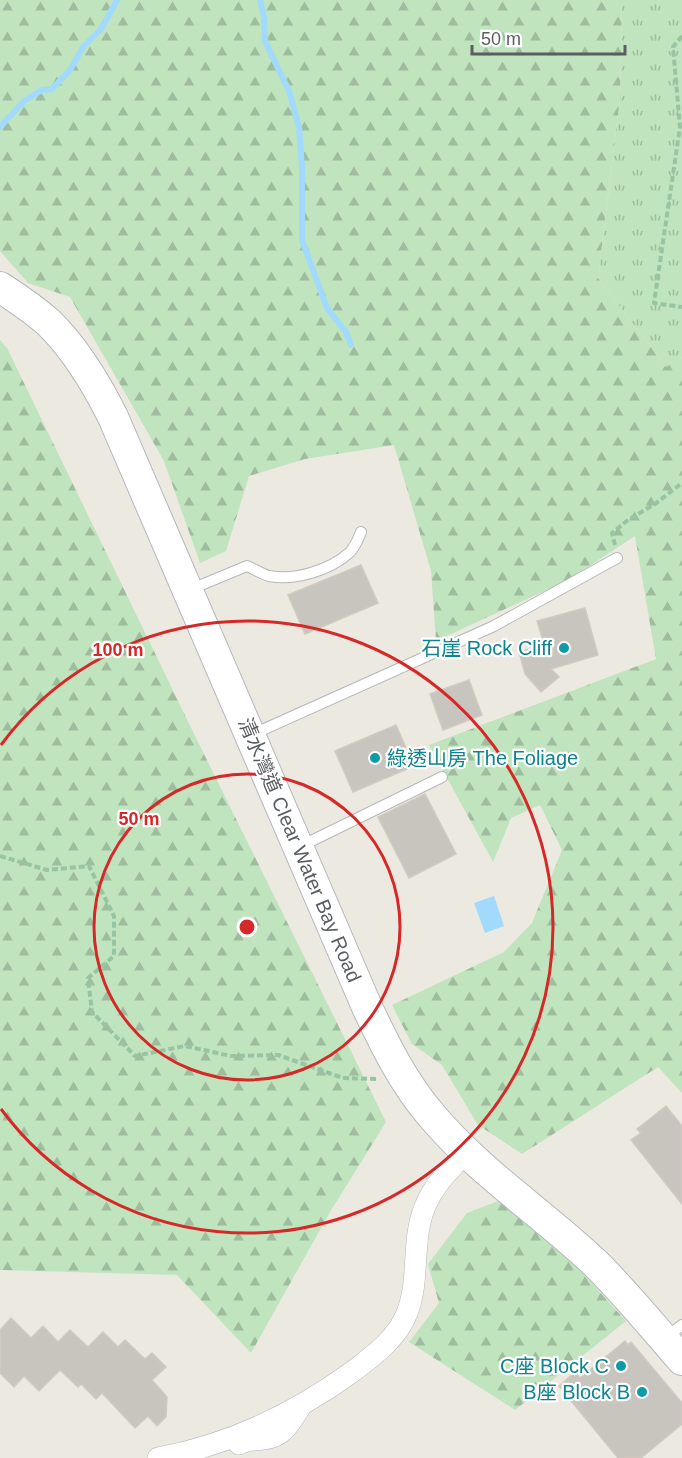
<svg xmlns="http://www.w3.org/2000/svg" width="682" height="1458" font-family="Arial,'Noto Sans TC',sans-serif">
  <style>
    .grass { fill: url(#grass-tufts) }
    .forest { fill: url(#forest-firs) }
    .water { fill: #a1dafd }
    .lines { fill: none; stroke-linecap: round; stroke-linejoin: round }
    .stream { stroke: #a1dafd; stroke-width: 6 }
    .building { fill: #c8c4be; stroke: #d1cac0; stroke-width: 1.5 }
    .service-casing { stroke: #b4b7bb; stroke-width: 12 }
    .minor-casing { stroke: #b4b7bb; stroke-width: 22 }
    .secondary-casing { stroke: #b3b7bb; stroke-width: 32 }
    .path { stroke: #97c4a2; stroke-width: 4; stroke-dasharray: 6 3; stroke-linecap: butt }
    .service { stroke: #fff; stroke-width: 10 }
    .minor { stroke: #fff; stroke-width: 21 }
    .secondary { stroke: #fff; stroke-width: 30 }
    .ring { fill: none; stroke: #d62828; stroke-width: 3 }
    .culture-dot { fill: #0f9aa8; stroke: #fff; stroke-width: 2 }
    .labels { text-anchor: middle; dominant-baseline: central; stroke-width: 4.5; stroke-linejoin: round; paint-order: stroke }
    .culture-label { font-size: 20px; fill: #0d838f; stroke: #fff; text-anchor: end }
    .street-label { font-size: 20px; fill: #5a5e62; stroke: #fff }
    .centre { fill: #d62828; stroke: #fff; stroke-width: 3 }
    .ring-label { font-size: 18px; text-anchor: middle; font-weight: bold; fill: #d62828; stroke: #fff; stroke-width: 4.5; stroke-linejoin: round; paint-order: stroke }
  </style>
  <defs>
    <pattern id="grass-tufts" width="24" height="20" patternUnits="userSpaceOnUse" patternTransform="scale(1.5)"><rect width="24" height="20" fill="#c0e4be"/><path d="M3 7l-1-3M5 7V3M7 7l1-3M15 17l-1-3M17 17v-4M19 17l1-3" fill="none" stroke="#9fbc9e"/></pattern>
    <pattern id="forest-firs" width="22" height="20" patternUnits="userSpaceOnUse" patternTransform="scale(1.5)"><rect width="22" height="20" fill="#c0e4be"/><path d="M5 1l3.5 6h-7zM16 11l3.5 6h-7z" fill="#9fbc9e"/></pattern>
  </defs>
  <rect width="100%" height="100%" fill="#ece9e1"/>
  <!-- grass -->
  <path class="grass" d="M 622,0 L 682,0 L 682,357 L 666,367 L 598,278 L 620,98 Z"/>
  <!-- forest -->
  <g class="forest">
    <path d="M 0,0 L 622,0 L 620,98 L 598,278 L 666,367 L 682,357 L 682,1093 L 658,1067 L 522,1154 L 478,1125 L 442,1065 L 412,1044 L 392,1005 L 504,952 L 532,923 L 562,850 L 540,805 L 511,818 L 493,862 L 429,745 L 656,659 L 635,536 L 568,580 L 436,641 L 431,571 L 394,445 L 305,459 L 249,476 L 226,551 L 200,563 L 164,461 L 70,297 L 28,283 L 0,251 Z"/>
    <path d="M 0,340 L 7,348 L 198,742 L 386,1122 L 330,1212 L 251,1353 L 177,1275 L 0,1270 Z"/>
    <path d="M 501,1200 L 567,1256 L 626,1321 L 515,1410 L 409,1342 L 439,1303 L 428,1264 L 467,1213 Z"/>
  </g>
  <!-- water -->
  <path class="water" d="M 494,896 L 504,926 L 485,933 L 474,903 Z"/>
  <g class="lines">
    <!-- stream -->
    <g class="stream">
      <path d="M 260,0 L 264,17 L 265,41 L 289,91 L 299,127 L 302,167 L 302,240 L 327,308 L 346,332 L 351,345"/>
      <path d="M 0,127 L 24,101 L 42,90 L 52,89 L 70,70 L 83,47 L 101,29 L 117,0"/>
    </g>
  </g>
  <!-- building -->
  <g class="building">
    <path d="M 361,565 L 378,603 L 305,634 L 288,595 Z"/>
    <path d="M 585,608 L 598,655 L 551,669 L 559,677 L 541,692 L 525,674 L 519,652 L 544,644 L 537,621 Z"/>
    <path d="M 469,680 L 482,715 L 443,730 L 430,694 Z"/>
    <path d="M 396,725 L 414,766 L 353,792 L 335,751 Z"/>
    <path d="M 425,794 L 456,854 L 409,878 L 378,817 Z"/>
    <path d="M 666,1106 L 682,1126 L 682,1204 L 631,1140 L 641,1133 L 637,1129 Z"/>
    <path d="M 11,1318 L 31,1338 L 43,1326 L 58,1342 L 70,1330 L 88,1347 L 103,1332 L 118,1347 L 125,1340 L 145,1359 L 152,1353 L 166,1367 L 152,1380 L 167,1397 L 166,1417 L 157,1426 L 148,1416 L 135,1428 L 102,1393 L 96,1399 L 81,1384 L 78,1387 L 60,1370 L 39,1391 L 24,1376 L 14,1387 L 0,1373 L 0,1330 Z"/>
    <path d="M 625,1341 L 628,1345 L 631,1342 L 682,1403 L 682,1424 L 641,1458 L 618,1458 L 559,1386 L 575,1372 L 580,1378 Z"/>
  </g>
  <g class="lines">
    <defs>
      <g id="service">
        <path d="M 189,590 L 247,566 C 254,569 262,574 269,576 C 295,581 330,570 349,553 C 355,548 358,539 361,532"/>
        <path d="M 251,735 L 494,626 L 617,558"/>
        <path d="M 299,847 L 442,777"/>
        <path d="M 667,1337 L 682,1325"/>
      </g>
      <g id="minor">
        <path d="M 239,1444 C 247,1440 255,1440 263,1439 C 282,1438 290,1424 299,1409"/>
        <path d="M 158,1458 C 229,1445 294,1414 352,1372 C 373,1356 397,1339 407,1313 C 421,1277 410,1237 427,1202 C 436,1182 452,1168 466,1152"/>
      </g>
      <path id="secondary" d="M 0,287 C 17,298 33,309 48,322 C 76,349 96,383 113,417 L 367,1007 C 385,1045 404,1084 432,1116 C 479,1172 541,1212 594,1262 C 625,1292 653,1327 682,1360"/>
    </defs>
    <!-- service casing -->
    <use href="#service" class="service-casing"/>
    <!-- minor casing -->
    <use href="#minor" class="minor-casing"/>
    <!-- secondary casing -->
    <use href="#secondary" class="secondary-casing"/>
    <!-- path -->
    <g class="path">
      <path d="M 682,36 L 673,47 L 680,127 L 654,303 L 682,307"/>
      <path d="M 615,545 L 612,533 L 628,520 L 655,504 L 682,483"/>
      <path d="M 0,856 L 47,870 L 89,866 L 114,916 L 114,956 L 88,978 L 92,1012 L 135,1056 L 185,1046 L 231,1056 L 278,1055 L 343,1078 L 378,1079"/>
    </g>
    <!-- service -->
    <use href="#service" class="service"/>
    <!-- minor -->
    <use href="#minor" class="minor"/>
    <!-- secondary -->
    <use href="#secondary" class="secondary"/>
  </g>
  <!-- distance rings -->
  <g class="ring">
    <circle cx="247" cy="927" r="153"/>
    <path d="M1 745A306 306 0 1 1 1 1109"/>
  </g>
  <!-- markers -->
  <g class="culture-dot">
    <circle cx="564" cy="648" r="6"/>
    <circle cx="375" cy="758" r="6"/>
    <circle cx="621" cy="1366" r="6"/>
    <circle cx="642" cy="1392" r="6"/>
  </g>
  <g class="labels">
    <!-- culture labels -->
    <g class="culture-label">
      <text x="552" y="648">石崖 Rock Cliff</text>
      <text x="387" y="758" text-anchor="start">綠透山房 The Foliage</text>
      <text x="609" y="1366">C座 Block C</text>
      <text x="630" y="1392">B座 Block B</text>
    </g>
    <!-- street labels -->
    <g class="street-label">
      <text transform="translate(300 850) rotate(67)">清水灣道 Clear Water Bay Road</text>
    </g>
  </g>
  <circle cx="247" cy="927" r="9" class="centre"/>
  <g class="ring-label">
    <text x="118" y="656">100 m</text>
    <text x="139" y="825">50 m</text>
  </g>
  <!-- scale -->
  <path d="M472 45v9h153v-9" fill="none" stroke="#5a5e62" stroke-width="3"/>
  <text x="481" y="45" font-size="18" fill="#5a5e62" stroke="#ffffff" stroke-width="4.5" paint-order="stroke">50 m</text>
</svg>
